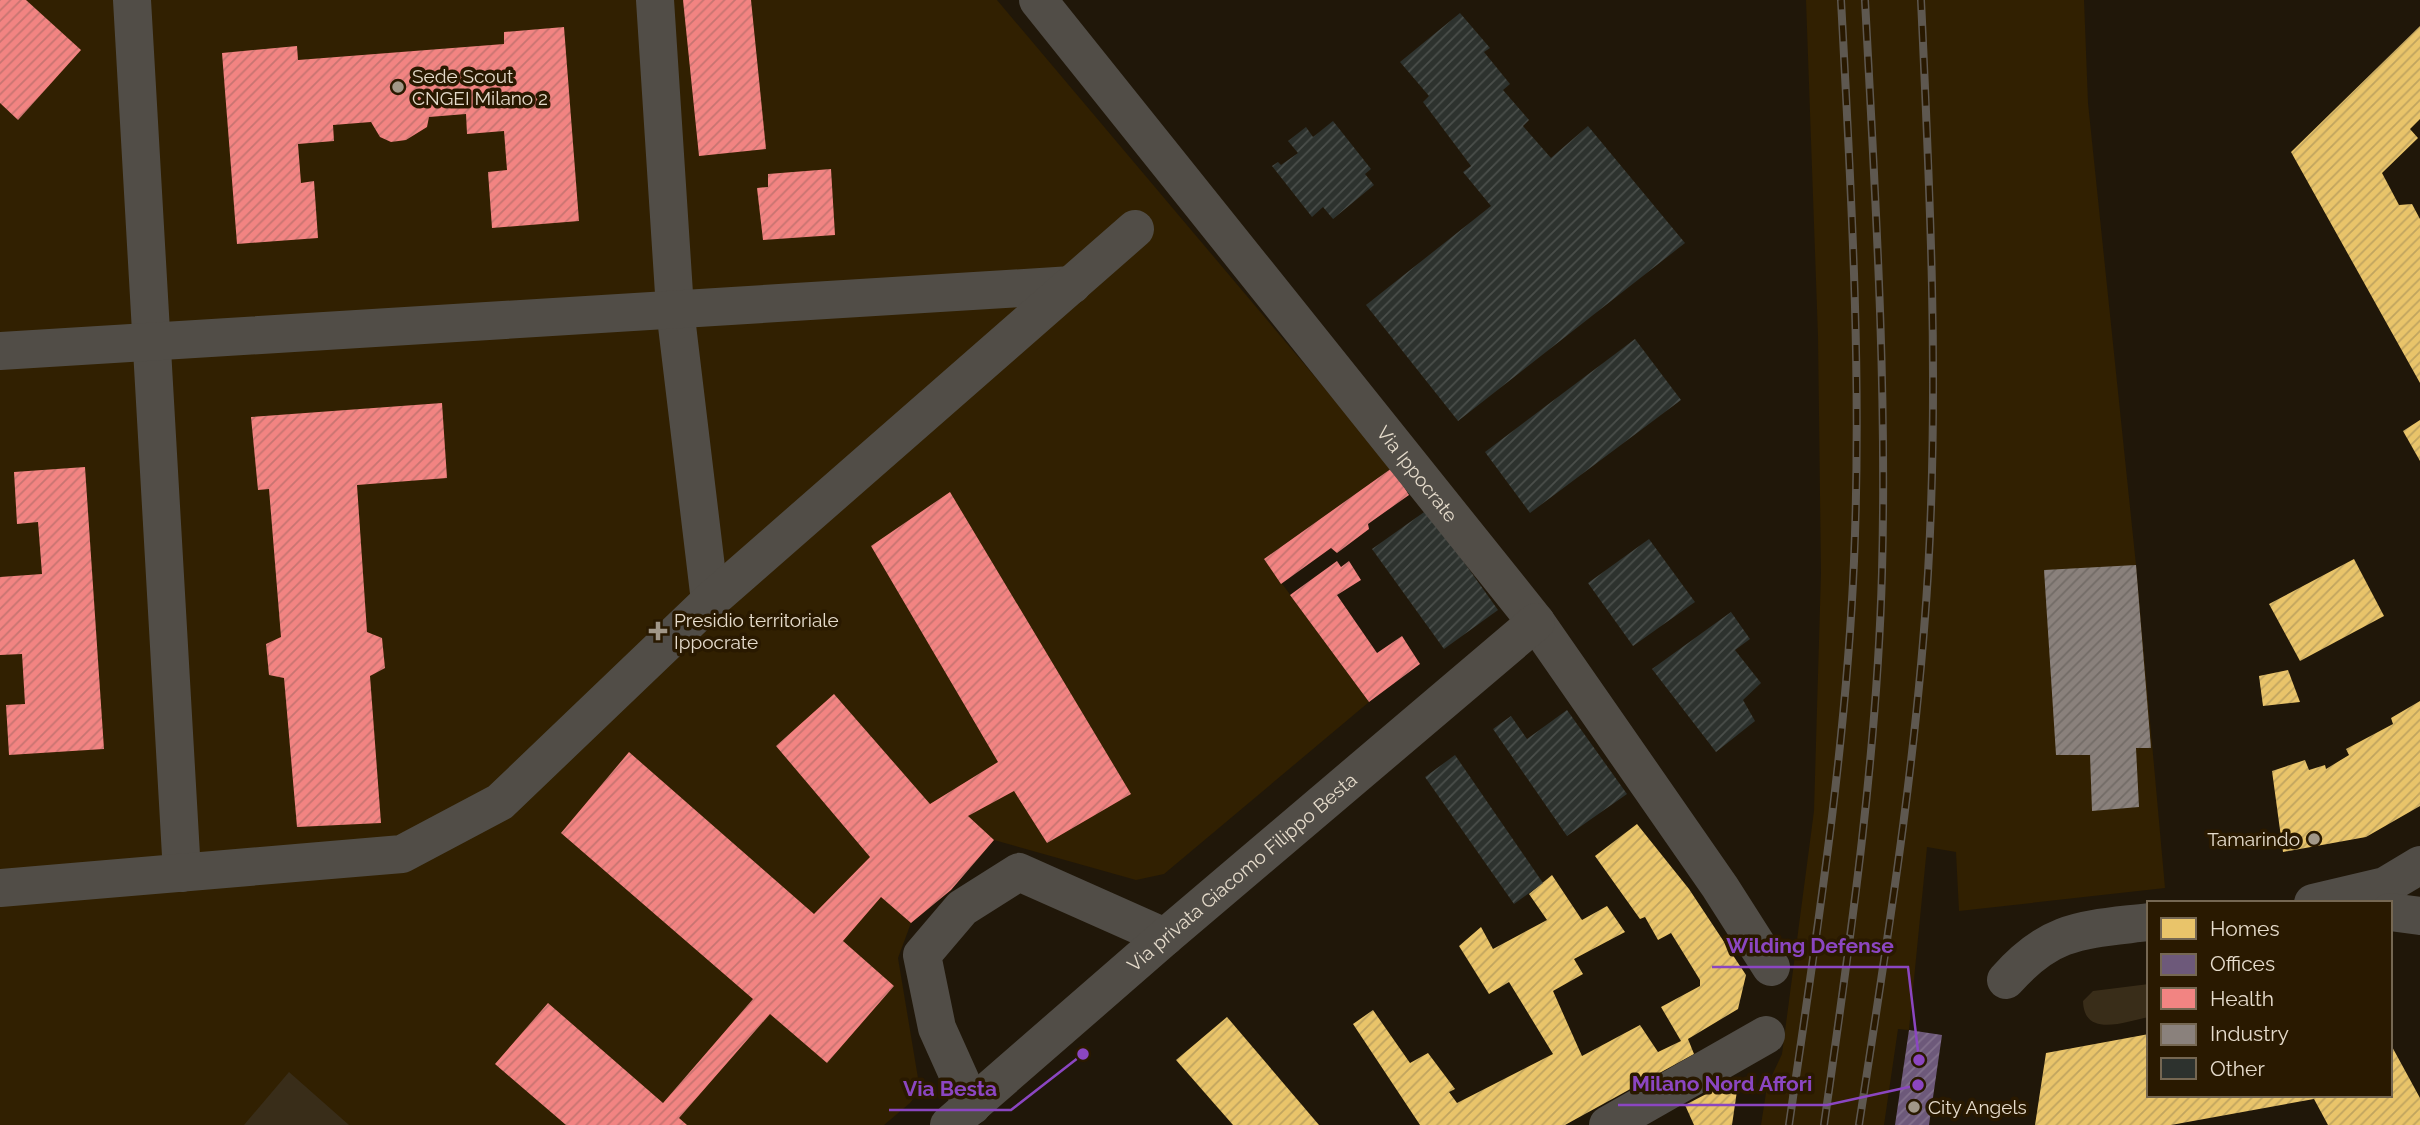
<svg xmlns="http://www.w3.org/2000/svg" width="2420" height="1125" font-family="Raleway,sans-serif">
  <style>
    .built { fill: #312001 }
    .green { fill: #392d19 }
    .homes { fill: url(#homes-hatch) }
    .offices { fill: url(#offices-hatch) }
    .health { fill: url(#health-hatch) }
    .industry { fill: url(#industry-hatch) }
    .building { fill: url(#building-hatch) }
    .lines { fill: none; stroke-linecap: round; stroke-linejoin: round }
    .minor { stroke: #514d47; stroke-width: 38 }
    .rail-casing { stroke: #5e5850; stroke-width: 8 }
    .rail { stroke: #291900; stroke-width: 5; stroke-dasharray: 16; stroke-linecap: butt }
    .poi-dot { fill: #a19788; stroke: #291900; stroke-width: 2.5 }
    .labels { text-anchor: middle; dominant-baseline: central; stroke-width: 7; stroke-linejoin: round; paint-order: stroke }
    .poi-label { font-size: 19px; fill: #e6dccc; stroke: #291900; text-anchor: start }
    .street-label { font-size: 19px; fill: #e6dccc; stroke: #291900 }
    .leader { fill: none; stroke: #8b46c1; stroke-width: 2.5 }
    .callout-dot { fill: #8b46c1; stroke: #291900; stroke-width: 2.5 }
    .callout-label { font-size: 21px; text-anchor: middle; font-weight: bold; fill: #8b46c1; stroke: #291900; stroke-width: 7; stroke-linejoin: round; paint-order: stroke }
  </style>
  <defs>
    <pattern id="homes-hatch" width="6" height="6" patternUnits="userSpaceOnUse" patternTransform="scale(1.75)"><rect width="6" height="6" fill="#e9c46a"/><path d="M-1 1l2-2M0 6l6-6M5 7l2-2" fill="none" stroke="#c0a45f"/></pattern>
    <pattern id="offices-hatch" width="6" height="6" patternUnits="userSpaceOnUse" patternTransform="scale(1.75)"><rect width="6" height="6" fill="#6d597a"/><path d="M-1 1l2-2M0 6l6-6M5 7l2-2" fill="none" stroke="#82708c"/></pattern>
    <pattern id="health-hatch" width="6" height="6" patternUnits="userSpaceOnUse" patternTransform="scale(1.75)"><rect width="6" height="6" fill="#f28482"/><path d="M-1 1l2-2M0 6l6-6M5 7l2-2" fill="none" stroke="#c77471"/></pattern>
    <pattern id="industry-hatch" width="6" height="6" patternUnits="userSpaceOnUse" patternTransform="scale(1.75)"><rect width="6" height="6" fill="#8a817c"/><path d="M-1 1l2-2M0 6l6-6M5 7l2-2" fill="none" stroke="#726b66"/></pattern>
    <pattern id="building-hatch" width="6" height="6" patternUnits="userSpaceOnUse" patternTransform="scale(1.75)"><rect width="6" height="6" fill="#2d322e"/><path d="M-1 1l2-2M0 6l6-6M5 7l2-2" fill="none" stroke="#4b4f4b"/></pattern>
  </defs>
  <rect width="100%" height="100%" fill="#201709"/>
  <!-- built -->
  <g class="built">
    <path d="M 0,0 L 997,0 L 1392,468 L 1264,559 L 1369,702 L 1164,874 L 1136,880 L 994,840 L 951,890 L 911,923 L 898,958 L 920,1090 L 910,1103 L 884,1125 L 0,1125 Z"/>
    <path d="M 1806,0 L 2084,0 L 2088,103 L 2136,565 L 2165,888 L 1959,911 L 1956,852 L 1927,847 L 1909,1030 L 1898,1029 L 1884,1125 L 1761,1125 L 1767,1086 L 1782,1054 L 1814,811 L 1821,573 L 1818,336 Z"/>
  </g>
  <!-- green -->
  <g class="green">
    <path d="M 2149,984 L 2149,1017 C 2124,1022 2084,1038 2083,1001 L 2093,991 Z"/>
    <path d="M 289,1072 L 349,1125 L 244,1125 Z"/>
  </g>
  <!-- homes -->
  <g class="homes">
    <path d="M 2420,26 L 2420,119 L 2410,129 L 2418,138 L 2382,173 L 2399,205 L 2412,204 L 2420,219 L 2420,383 L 2291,152 Z"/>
    <path d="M 2420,420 L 2420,461 L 2403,431 Z"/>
    <path d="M 2354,559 L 2384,616 L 2300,661 L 2269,604 Z"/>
    <path d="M 2288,670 L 2300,702 L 2263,706 L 2259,676 Z"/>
    <path d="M 2420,701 L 2420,806 L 2366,837 L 2283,852 L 2272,771 L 2305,760 L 2309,770 L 2325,765 L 2326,769 L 2349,755 L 2346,749 L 2393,724 L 2391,718 Z"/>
    <path d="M 1637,824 L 1689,889 L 1746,975 L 1738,1009 L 1688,1039 L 1694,1054 L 1565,1125 L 1420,1125 L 1353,1024 L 1373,1010 L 1410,1063 L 1428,1053 L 1455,1089 L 1449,1092 L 1457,1103 L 1553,1054 L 1509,982 L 1489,994 L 1459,946 L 1481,927 L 1493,949 L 1547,920 L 1529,894 L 1552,875 L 1582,920 L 1607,906 L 1625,932 L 1574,959 L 1583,974 L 1553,991 L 1582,1056 L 1640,1025 L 1658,1052 L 1681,1041 L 1661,1007 L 1700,986 L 1700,980 L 1671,933 L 1658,940 L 1645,917 L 1640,919 L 1595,856 Z"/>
    <path d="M 1227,1017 L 1319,1125 L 1233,1125 L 1176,1060 Z"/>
    <path d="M 2149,1034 L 2149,1095 L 2390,1095 L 2390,1043 L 2420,1098 L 2420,1125 L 2328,1125 L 2314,1099 L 2171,1125 L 2035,1125 L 2046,1053 Z"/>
    <path d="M 1739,1077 L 1732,1125 L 1694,1125 L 1685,1105 Z"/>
  </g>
  <!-- offices -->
  <path class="offices" d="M 1909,1030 L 1942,1035 L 1929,1125 L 1895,1125 Z"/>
  <!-- health -->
  <g class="health">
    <path d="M 0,0 L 26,0 L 81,50 L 18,120 L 0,103 Z"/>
    <path d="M 683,0 L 751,0 L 766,149 L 699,156 Z"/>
    <path d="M 564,27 L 579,221 L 492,228 L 488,172 L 507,170 L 504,131 L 467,134 L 466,114 L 429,117 L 427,127 L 406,140 L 391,142 L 380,137 L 371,122 L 333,125 L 334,141 L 298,144 L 301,183 L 314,181 L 318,238 L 237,244 L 222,53 L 297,46 L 298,60 L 504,44 L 504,32 Z"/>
    <path d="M 831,169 L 835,235 L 763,240 L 757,188 L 768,187 L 768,174 Z"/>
    <path d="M 442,403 L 447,478 L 357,485 L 367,632 L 382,638 L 385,668 L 370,676 L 381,823 L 297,827 L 284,678 L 269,675 L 266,644 L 281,637 L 269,489 L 258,490 L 251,417 Z"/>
    <path d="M 85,467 L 104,749 L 9,755 L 6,705 L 25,704 L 22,654 L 0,655 L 0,577 L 42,574 L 38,522 L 17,524 L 14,472 Z"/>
    <path d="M 1392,468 L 1409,495 L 1368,524 L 1369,529 L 1337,553 L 1331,548 L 1281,584 L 1264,559 Z"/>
    <path d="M 950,492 L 1131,794 L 1047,843 L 1014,791 L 968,816 L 994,840 L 951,890 L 911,923 L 881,897 L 843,941 L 894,986 L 827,1063 L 770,1014 L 679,1118 L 687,1125 L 566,1125 L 495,1064 L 548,1003 L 663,1103 L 753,999 L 561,833 L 629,752 L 814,914 L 870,857 L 776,746 L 834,694 L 930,804 L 998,762 L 871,546 Z"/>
    <path d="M 1337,561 L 1341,567 L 1349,561 L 1361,580 L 1337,595 L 1377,653 L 1402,636 L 1420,664 L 1369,702 L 1290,595 Z"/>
  </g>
  <!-- industry -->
  <path class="industry" d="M 2136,565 L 2151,748 L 2136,748 L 2139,807 L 2092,811 L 2090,755 L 2056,755 L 2044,570 Z"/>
  <!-- building -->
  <g class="building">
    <path d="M 1460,13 L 1490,48 L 1484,52 L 1510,84 L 1503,90 L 1529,120 L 1523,126 L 1551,158 L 1588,126 L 1685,243 L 1458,421 L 1366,305 L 1491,206 L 1463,172 L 1471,166 L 1423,102 L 1429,96 L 1400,62 Z"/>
    <path d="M 1333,121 L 1371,169 L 1365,174 L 1374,185 L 1333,219 L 1323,207 L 1312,217 L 1272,166 L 1278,162 L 1281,165 L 1298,153 L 1288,141 L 1306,127 L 1313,137 Z"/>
    <path d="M 1635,339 L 1681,400 L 1530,513 L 1485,452 Z"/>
    <path d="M 1427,510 L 1498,610 L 1444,649 L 1372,549 Z"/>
    <path d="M 1649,539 L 1695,602 L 1633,646 L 1588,583 Z"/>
    <path d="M 1731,612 L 1750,639 L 1735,650 L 1761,683 L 1743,700 L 1755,721 L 1716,752 L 1652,669 Z"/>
    <path d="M 1567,710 L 1627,794 L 1567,836 L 1493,729 L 1511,716 L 1527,739 Z"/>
    <path d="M 1455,755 L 1543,883 L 1514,904 L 1425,777 Z"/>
  </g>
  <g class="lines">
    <!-- minor -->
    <g class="minor">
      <path d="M 132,0 L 182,873"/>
      <path d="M 655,0 L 675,309 L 710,601"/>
      <path id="s1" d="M 1038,0 L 1536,622 L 1720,887 L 1771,967"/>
      <path d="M 0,351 L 1072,285"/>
      <path d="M 0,888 L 402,854 L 500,802 L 710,601 L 1135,229"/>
      <path d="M 2313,903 L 2385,886 L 2420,865"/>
      <path d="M 2390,912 L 2420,916"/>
      <path d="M 2006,980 C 2052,928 2083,930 2149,922"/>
      <path d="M 972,1106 L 937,1028 L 922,955 L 962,908 L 1019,872 L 1165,937"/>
      <path id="s2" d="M 949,1125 L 1165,937 L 1536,622"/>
      <path d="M 1608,1125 L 1766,1035"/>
    </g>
    <defs>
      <g id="rail">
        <path d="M 1789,1125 C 1816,938 1846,750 1854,561 C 1862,374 1851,187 1841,0"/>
        <path d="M 1824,1125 C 1850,942 1877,758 1882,572 C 1887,382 1875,191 1865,0"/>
        <path d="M 1859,1125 C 1887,942 1917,758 1928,573 C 1939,382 1930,191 1921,0"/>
      </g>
    </defs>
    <!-- rail casing -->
    <use href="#rail" class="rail-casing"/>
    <!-- rail -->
    <use href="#rail" class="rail"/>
  </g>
  <!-- markers -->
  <g class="poi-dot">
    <circle cx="398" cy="87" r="7"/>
    <path d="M654.5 620.5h7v7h7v7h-7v7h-7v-7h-7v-7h7z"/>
    <circle cx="2314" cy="839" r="7"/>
    <circle cx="1914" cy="1107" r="7"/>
  </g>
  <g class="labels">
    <!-- poi labels -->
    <g class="poi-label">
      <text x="412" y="76">Sede Scout<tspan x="412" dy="22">CNGEI Milano 2</tspan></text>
      <text x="674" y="620">Presidio territoriale<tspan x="674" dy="22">Ippocrate</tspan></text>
      <text x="2300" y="839" text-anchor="end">Tamarindo</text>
      <text x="1928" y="1107">City Angels</text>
    </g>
    <!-- street labels -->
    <g class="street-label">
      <text stroke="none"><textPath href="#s1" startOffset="607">Via Ippocrate</textPath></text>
      <text stroke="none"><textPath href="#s2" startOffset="387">Via privata Giacomo Filippo Besta</textPath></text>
    </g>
  </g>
  <!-- callouts -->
  <path class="leader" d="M1919 1060L1908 967H1712M1918 1085L1827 1105H1618M1083 1054L1011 1110H889"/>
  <g class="callout-dot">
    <circle cx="1919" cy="1060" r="7"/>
    <circle cx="1918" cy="1085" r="7"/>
    <circle cx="1083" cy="1054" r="7"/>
  </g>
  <g class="callout-label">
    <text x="1810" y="953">Wilding Defense</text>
    <text x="1722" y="1091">Milano Nord Affori</text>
    <text x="950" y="1096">Via Besta</text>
  </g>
  <!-- legend -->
  <rect x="2147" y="901" width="245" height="196" fill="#291900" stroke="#756752" stroke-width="2"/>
  <rect x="2161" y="918" width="35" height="21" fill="#e9c46a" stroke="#756752" stroke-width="2"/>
  <text x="2210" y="936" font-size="21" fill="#e6dccc">Homes</text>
  <rect x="2161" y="954" width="35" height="21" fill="#6d597a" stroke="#756752" stroke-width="2"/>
  <text x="2210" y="971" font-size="21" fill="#e6dccc">Offices</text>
  <rect x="2161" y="988" width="35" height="21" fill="#f28482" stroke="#756752" stroke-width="2"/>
  <text x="2210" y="1006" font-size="21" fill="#e6dccc">Health</text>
  <rect x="2161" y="1024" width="35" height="21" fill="#8a817c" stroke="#756752" stroke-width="2"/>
  <text x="2210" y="1041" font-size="21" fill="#e6dccc">Industry</text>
  <rect x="2161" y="1058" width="35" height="21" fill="#2d322e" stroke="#756752" stroke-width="2"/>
  <text x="2210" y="1076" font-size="21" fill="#e6dccc">Other</text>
</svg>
